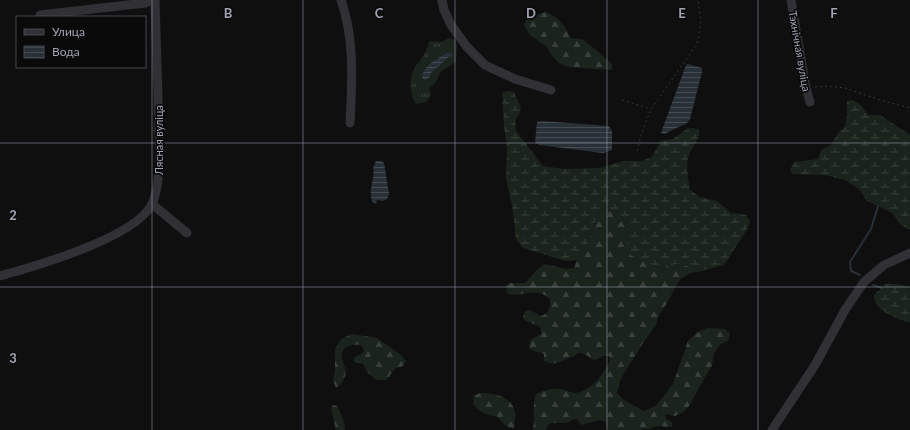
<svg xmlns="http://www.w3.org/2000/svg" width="910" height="430" font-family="Lato,sans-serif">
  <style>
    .grass { fill: url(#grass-tufts); fill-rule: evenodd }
    .forest { fill: url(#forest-firs) }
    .wetland { fill: url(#wetland-marsh) }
    .water { fill: url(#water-rules) }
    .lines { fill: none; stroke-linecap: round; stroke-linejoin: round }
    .stream { stroke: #283038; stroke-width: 2 }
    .path { stroke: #36373c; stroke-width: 1; stroke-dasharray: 2 3; stroke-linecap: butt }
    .minor { stroke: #303035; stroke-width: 9 }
    .grid { fill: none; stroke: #9fa3b2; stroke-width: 1; stroke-opacity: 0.55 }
    .labels { text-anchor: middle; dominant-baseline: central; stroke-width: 3.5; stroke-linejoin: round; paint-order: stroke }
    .street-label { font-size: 11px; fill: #9fa3b2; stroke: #0a0a0b }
    .grid-label { font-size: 13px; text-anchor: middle; font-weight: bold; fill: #9fa3b2; stroke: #0a0a0b; stroke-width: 3.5; stroke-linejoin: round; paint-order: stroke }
  </style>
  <defs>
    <pattern id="grass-tufts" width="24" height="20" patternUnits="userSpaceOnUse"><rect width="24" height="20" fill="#1b231d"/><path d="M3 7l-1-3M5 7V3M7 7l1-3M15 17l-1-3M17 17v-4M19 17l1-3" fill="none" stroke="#39403b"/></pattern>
    <pattern id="forest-firs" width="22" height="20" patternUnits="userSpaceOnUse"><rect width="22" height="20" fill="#1b231d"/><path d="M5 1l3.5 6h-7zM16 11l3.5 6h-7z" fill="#39403b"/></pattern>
    <pattern id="wetland-marsh" width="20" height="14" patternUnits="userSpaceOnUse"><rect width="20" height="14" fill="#1b231d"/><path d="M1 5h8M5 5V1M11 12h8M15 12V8" fill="none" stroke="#39403b"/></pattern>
    <pattern id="water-rules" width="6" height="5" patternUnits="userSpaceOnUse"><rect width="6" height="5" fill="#283038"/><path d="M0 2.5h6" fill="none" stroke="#444b52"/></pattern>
  </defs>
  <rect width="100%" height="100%" fill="#0f0f10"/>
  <!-- grass -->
  <path class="grass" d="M 449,38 L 455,40 L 457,46 L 456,62 L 440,72 L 436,82 L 429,88 L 431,96 L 426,102 L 416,104 C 410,94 409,82 413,71 C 416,64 422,59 425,53 C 428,48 427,45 430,41 L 441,42 ZM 446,53 L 450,53 L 451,55 L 432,72 L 429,78 L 425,80 L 422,79 C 421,65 436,59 446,53 Z"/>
  <!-- forest -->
  <g class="forest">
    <path d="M 546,12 C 560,19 564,24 571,38 L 582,39 L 595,49 L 612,64 L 612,70 L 568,67 L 559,63 L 552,56 L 547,47 L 531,36 L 524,26 L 526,20 L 535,15 Z"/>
    <path d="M 606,209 L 617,213 L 627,223 L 629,237 L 627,253 L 658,268 L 677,264 L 706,270 L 691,273 L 680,279 L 667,303 L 659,315 L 656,325 L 643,343 L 620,380 L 617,393 L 624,400 L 644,411 L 656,406 L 673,384 L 688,341 L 698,332 L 707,328 L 725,329 L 730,334 L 728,341 L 721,344 L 714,353 L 712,365 L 689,406 L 684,412 L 675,416 L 667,414 L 665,415 L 667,420 L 672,422 L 672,427 L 656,426 L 649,429 L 642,429 L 641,430 L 608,430 L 606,422 L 600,420 L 581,425 L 578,420 L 574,419 L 567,423 L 550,423 L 545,430 L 532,430 C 536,422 533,413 534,404 C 534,401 535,397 536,394 C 546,390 553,387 564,390 C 568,391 573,393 576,393 C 593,390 603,374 610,361 L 609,356 L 604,356 L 594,360 C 590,358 584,352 579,353 C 577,353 576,355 574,356 C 563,360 555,367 544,361 L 544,354 L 534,351 L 529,348 L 530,340 L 541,334 L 541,328 C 537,323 528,324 523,318 L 525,311 L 530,310 L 541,316 C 550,313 550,307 550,299 C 535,285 521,299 507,293 L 506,285 L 511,283 L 525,283 L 537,270 L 544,264 L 566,269 L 574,268 L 577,260 L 588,243 L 598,213 Z"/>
    <path d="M 352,334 L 377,338 L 400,354 L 406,361 L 403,366 L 396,368 L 386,380 L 376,380 L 368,373 L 363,364 L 355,362 L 353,359 L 356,356 L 362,354 L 364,350 L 361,345 C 352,344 340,346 342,358 C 342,361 344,364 345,367 C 347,377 343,383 336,388 L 333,381 L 335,370 L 335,350 L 341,339 Z"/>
    <path d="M 480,393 C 493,393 512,396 515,412 C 516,417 514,424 514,429 C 506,428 502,422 498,417 C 488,415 480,413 473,404 L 474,396 Z"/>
    <path d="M 333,405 L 337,406 C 341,414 345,421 345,430 L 336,430 L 331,408 Z"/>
  </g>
  <!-- wetland -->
  <g class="wetland">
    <path d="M 508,91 L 514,92 C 519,106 526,107 515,120 L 516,131 L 543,166 L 564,169 L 599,168 L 623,161 L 641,161 L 652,157 L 661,141 L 673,139 L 688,128 L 699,129 C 700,140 695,142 690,152 C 685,162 688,180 690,190 L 700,197 L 717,201 L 731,213 L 746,215 L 750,221 L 748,228 L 724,265 L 706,270 L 677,264 L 658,268 L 626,253 C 630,230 632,218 606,209 L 598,213 L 588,243 L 577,260 L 565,261 L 523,248 L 516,239 L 512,205 L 506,178 L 507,147 L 504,126 L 502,93 Z"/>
    <path d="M 852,100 L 861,105 L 868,115 L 880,115 L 910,135 L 910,230 L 901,225 L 892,213 L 866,200 L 860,190 L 845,180 L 825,175 L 792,174 L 790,170 L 794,162 L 818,159 L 821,150 L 831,145 L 838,133 L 845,127 L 847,116 L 847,101 Z"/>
    <path d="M 886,284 L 896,284 L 910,287 L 910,323 C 897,318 874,312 874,295 Z"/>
  </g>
  <!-- water -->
  <g class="water">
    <path d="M 446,53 L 450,53 L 451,55 L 432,72 L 429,78 L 425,80 L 422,79 C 422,65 436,60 446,53 Z"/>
    <path d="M 688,64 L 702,68 L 702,72 L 690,119 L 687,123 L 664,134 L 661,133 L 686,65 Z"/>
    <path d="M 542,121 L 609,126 L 612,131 L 612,150 L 603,153 L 539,145 L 535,142 L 537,122 Z"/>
    <path d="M 376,161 L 381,161 L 384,163 L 389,194 L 387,199 L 383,201 L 377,200 L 376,203 L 372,202 C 370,190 371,189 373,178 C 375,171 371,171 376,161 Z"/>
  </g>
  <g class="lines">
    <!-- stream -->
    <g class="stream">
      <path d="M 860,275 L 851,271 L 850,262 L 871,229 L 878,206"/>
      <path d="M 873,285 L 882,288"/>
    </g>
    <!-- path -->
    <g class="path">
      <path d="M 815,87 L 827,86 L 845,88 L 880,100 L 910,108"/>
      <path d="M 622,100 L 651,109"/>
      <path d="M 637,151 L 641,135 L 651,109 L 697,44 L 701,23 L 698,0"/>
    </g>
    <!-- minor -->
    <g class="minor">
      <path d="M 341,0 C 355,40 352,81 350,123"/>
      <path d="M 442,0 L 444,10 L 451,25 L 467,47 L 485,65 L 515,79 L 551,90"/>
      <path d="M 791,0 L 806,88 L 810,102"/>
      <path d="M 40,15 L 145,3 L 152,0"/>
      <path d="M 152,204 L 187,233"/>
      <path d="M 0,276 C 36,266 135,238 152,204 C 158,192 158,176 160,163 L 155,0"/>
      <path d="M 772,430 L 815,365 L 845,310 L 864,282 L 884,265 L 910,253"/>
    </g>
  </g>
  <!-- grid -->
  <path class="grid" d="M 152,0 L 152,430M 303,0 L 303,430M 455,0 L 455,430M 607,0 L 607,430M 758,0 L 758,430M 0,143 L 910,143M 0,287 L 910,287"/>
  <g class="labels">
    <!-- street labels -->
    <g class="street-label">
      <text transform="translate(800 51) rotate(80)">Тэхнічная вуліца</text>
      <text transform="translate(158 140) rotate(-90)">Лясная вуліца</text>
    </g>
  </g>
  <g class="grid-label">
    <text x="228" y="18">B</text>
    <text x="379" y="18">C</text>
    <text x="531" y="18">D</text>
    <text x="682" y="18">E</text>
    <text x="834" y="18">F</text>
    <text x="13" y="220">2</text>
    <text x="13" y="363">3</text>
  </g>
  <!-- legend -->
  <rect x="16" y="16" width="130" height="52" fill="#0a0a0b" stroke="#46474e"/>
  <rect x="24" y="29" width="20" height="6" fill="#303035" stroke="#46474e"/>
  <text x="52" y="36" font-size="12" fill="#9fa3b2">Улица</text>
  <rect x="24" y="46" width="20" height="12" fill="url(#water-rules)" stroke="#46474e"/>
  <text x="52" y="56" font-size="12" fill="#9fa3b2">Вода</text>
</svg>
